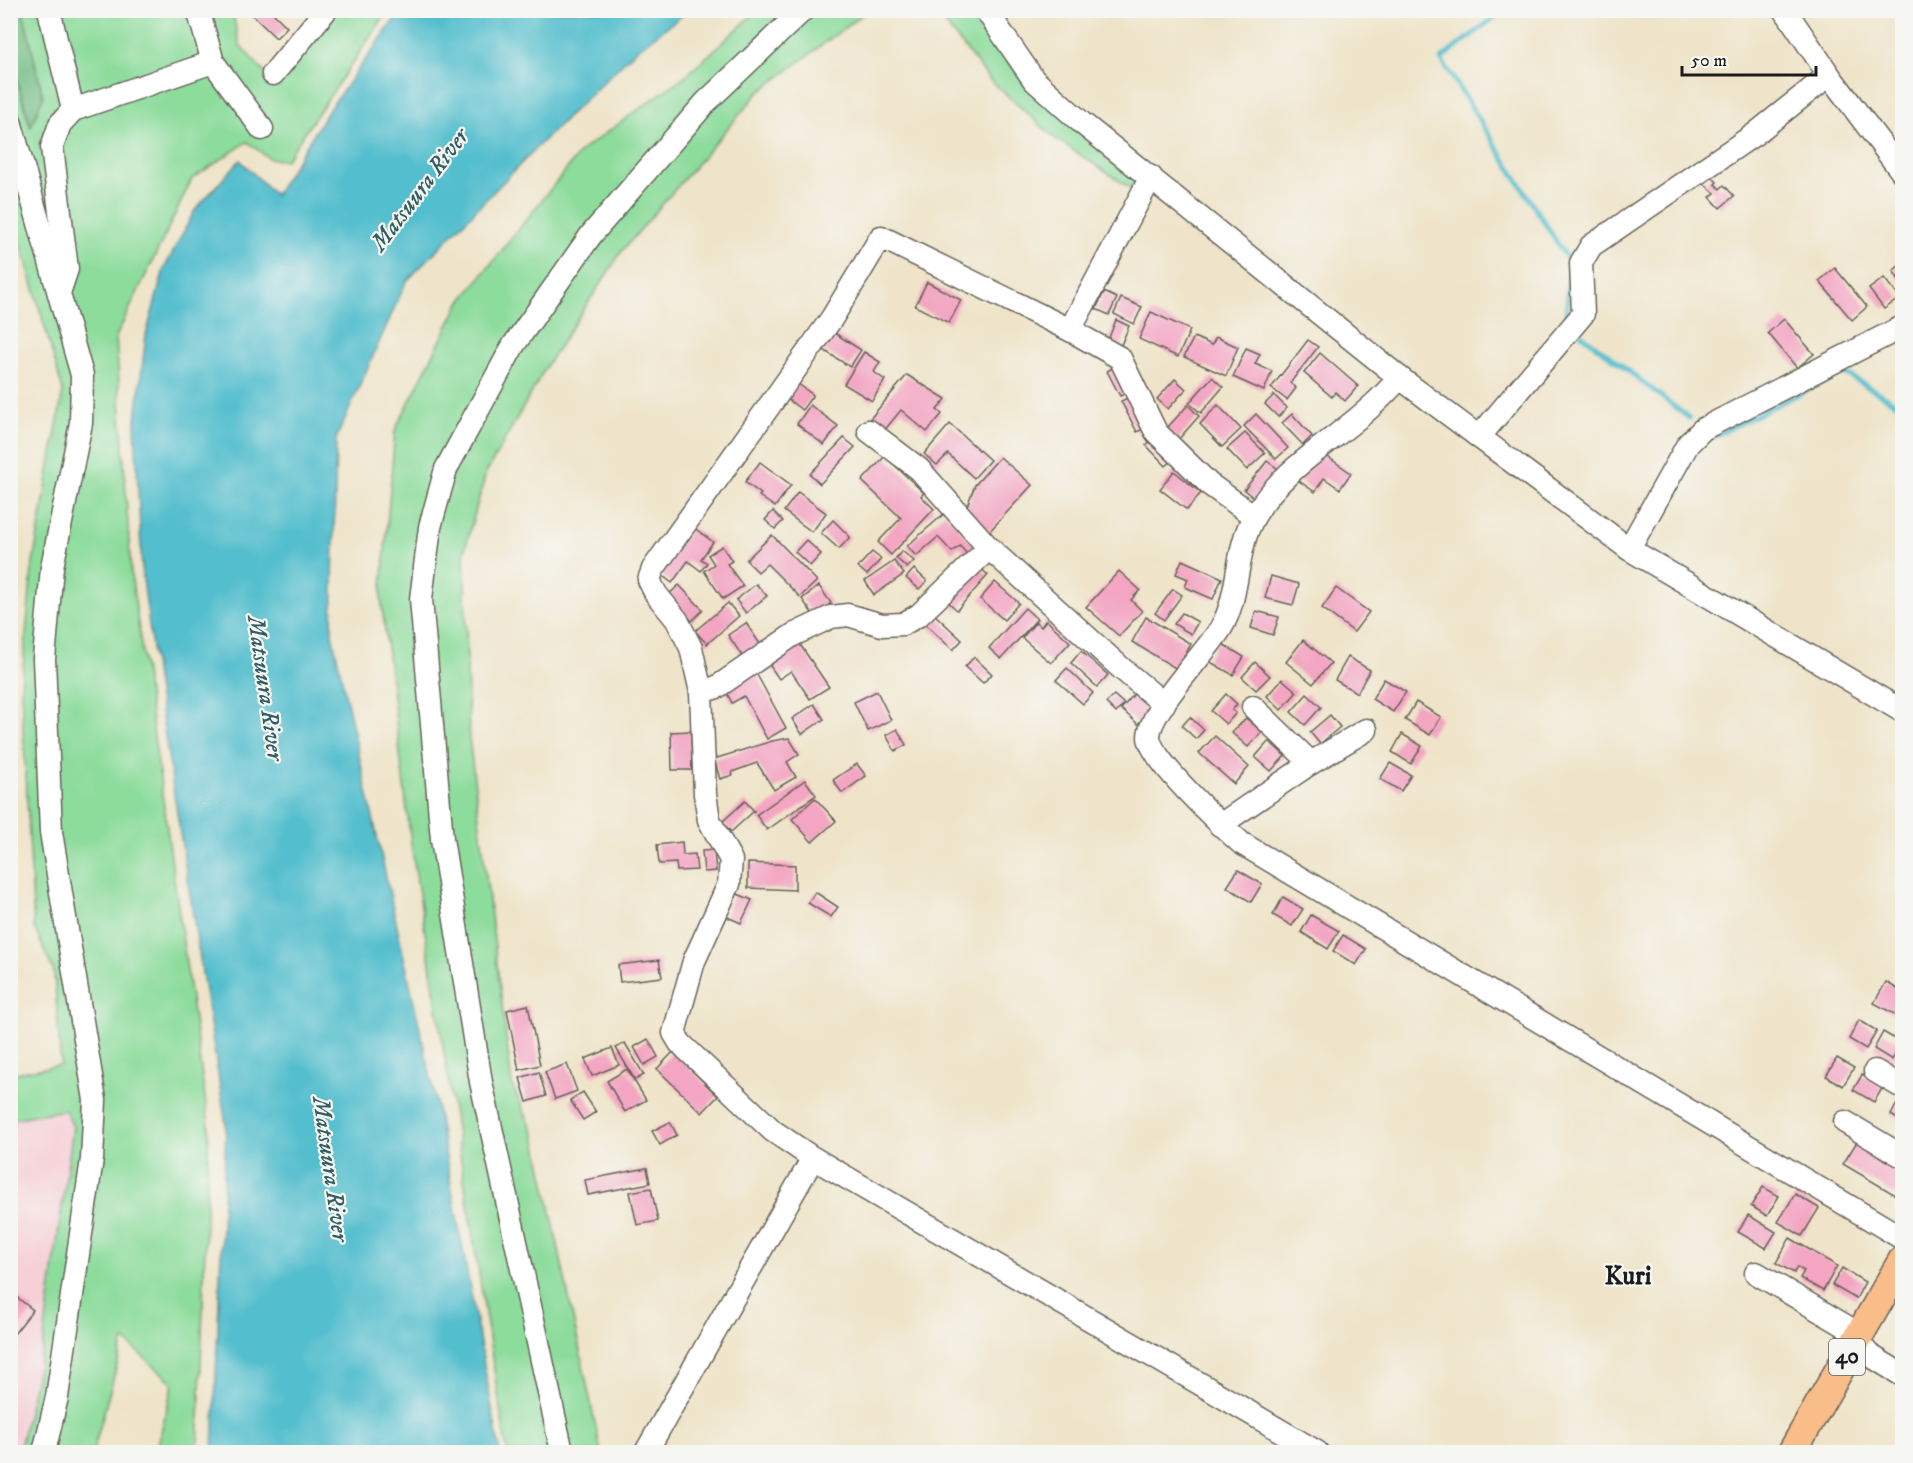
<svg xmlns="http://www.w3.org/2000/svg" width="1913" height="1463" font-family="'IM FELL DW Pica',serif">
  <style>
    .built { fill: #f6cfd7 }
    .green { fill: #8cdc9b; stroke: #547c5c; stroke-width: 1.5 }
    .forest { fill: #71bc83; stroke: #466c50; stroke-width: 1.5 }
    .water { fill: #52becd; stroke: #376d74; stroke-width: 1.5 }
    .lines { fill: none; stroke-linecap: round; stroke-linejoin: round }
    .stream { stroke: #52becd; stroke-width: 5 }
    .building { fill: #f3a5c2 }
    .minor-casing { stroke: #666259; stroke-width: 25 }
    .major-casing { stroke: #666259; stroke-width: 31 }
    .minor { stroke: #fff; stroke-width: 22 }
    .major { stroke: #f8bd89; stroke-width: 28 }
    .labels { text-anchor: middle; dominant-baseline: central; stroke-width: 4.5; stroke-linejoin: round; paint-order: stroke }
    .shield { fill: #f6f6f2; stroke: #5d5d5c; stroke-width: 1.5 }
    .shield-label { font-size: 21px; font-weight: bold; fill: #1c1c1c }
    .water-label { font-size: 24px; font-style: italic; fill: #325d63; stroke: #f6f6f2 }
    .quarter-label { font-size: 26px; font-weight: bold; fill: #1c1c1c; stroke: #f6f6f2 }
  </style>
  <rect width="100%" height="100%" fill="#f6f6f2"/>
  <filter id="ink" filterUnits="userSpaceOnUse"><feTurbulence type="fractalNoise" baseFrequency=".0167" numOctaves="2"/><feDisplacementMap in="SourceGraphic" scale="12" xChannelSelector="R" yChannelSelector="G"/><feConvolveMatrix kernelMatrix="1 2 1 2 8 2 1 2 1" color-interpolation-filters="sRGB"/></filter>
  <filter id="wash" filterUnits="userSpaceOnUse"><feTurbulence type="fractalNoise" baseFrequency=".008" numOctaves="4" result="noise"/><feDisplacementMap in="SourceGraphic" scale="24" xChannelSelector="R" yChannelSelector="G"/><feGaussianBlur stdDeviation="1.35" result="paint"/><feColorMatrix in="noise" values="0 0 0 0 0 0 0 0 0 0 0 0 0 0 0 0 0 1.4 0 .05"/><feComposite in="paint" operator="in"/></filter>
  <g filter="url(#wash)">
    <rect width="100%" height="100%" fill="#efe4c9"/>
    <!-- built -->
    <path class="built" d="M 66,1110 L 73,1127 L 42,1351 L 19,1452 L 11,1452 L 11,1119 Z"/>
    <!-- green -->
    <g class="green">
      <path d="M 23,11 L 232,11 L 240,45 L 277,87 L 337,11 L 388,11 L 286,160 L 270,159 L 247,142 L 192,179 L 116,337 L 131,573 L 209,1126 L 198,1452 L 156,1452 L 173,1383 L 124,1340 L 93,1452 L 19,1452 L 42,1351 L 73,1127 L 65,1110 L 11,1119 L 11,1074 L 61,1065 L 54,972 L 34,927 L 21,689 L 32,569 L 63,391 L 11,208 L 10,58 L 30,126 L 43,97 Z"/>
      <path d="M 757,11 L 867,11 L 758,93 L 622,251 L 547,365 L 486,473 L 464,552 L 469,738 L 512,1085 L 535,1135 L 601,1452 L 507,1452 L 411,843 L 381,598 L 395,430 L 459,304 L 581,151 L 689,73 Z"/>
      <path d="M 935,11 L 972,11 L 1025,85 L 1137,176 L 1132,189 L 1056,139 L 991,81 Z"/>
    </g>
    <!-- forest -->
    <path class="forest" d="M 11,10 L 23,11 L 43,97 L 31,127 L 11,58 Z"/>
    <!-- water -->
    <path class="water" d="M 401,11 L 688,11 L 635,51 L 543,141 L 406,282 L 336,439 L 332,634 L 434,1092 L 500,1452 L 213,1452 L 226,1125 L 156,679 L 142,571 L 135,427 L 146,335 L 164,269 L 195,210 L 240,160 L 275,195 L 330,108 Z"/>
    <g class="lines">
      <!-- stream -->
      <g class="stream">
        <path d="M 1504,10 L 1441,59 L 1570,263 L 1566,315"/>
        <path d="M 1581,334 L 1689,418"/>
        <path d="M 1710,438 L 1843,372 L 1902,407"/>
      </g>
    </g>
    <g id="blocks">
      <!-- building -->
      <g class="building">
        <path d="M 247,10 L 270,10 L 287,27 L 276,38 Z"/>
        <path d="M 1712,177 L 1717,182 L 1715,184 L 1720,189 L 1724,185 L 1734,196 L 1720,208 L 1710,197 L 1715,193 L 1704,184 Z"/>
        <path d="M 1902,263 L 1902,284 L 1893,271 Z"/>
        <path d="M 1835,268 L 1867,307 L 1852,320 L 1819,281 Z"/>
        <path d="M 1884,278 L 1900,298 L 1884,309 L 1869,289 Z"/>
        <path d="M 927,282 L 961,300 L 949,323 L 915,306 Z"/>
        <path d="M 1104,292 L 1117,298 L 1109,315 L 1096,309 Z"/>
        <path d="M 1121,298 L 1142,307 L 1134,324 L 1114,314 Z"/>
        <path d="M 1151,312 L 1190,330 L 1178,357 L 1139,339 Z"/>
        <path d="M 1784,319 L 1814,354 L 1797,368 L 1768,333 Z"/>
        <path d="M 1116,320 L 1129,326 L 1121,345 L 1108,340 Z"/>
        <path d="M 833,332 L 861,350 L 850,367 L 822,349 Z"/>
        <path d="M 1194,337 L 1212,345 L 1216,337 L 1238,347 L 1226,376 L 1184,357 Z"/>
        <path d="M 1308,340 L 1318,347 L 1290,383 L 1296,388 L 1287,400 L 1271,388 Z"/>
        <path d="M 1246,348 L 1260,354 L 1255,364 L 1272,371 L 1264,391 L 1233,377 Z"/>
        <path d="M 864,352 L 880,362 L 874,372 L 885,380 L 872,401 L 844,384 Z"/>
        <path d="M 1320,353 L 1358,386 L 1345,401 L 1335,392 L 1332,397 L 1304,373 Z"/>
        <path d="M 1116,366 L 1129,392 L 1120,396 L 1107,371 Z"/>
        <path d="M 907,375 L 946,399 L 937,410 L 942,414 L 927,432 L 901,410 L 883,432 L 869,420 Z"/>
        <path d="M 1212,377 L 1223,387 L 1201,413 L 1189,403 Z"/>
        <path d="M 1175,379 L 1186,389 L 1168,409 L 1157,399 Z"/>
        <path d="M 797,383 L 813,395 L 802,410 L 786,398 Z"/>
        <path d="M 1274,395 L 1287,408 L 1278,417 L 1265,404 Z"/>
        <path d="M 1132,396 L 1147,427 L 1137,432 L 1121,401 Z"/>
        <path d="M 810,405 L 838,426 L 824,445 L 797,424 Z"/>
        <path d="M 1188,405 L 1199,416 L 1178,440 L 1166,429 Z"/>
        <path d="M 1218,405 L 1241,429 L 1222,447 L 1200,424 Z"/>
        <path d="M 1256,414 L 1288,448 L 1276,459 L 1244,426 Z"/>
        <path d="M 1292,414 L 1312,436 L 1303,445 L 1282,423 Z"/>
        <path d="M 950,424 L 990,460 L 974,478 L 948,454 L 937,465 L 924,454 Z"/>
        <path d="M 1245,433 L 1265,453 L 1247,470 L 1227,449 Z"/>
        <path d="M 844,438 L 855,447 L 820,484 L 810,474 Z"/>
        <path d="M 1153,439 L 1173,460 L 1166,466 L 1146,445 Z"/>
        <path d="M 1325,455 L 1351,473 L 1340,489 L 1324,478 L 1315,492 L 1299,481 L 1311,465 Z"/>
        <path d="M 885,456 L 924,493 L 921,496 L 934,509 L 891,555 L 878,542 L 901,518 L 862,481 Z"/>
        <path d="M 1000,457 L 1032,485 L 989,532 L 965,511 L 975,485 Z"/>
        <path d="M 1267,461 L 1278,469 L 1254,498 L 1244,490 Z"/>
        <path d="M 760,462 L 791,485 L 775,507 L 759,496 L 761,494 L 745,482 Z"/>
        <path d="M 1174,471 L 1201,493 L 1187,510 L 1160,489 Z"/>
        <path d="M 798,492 L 826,513 L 812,532 L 784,511 Z"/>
        <path d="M 773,511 L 783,521 L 775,529 L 765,520 Z"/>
        <path d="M 945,513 L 975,547 L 967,554 L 960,546 L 952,552 L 938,537 L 916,556 L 907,546 Z"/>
        <path d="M 833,520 L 850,537 L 839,549 L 821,533 Z"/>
        <path d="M 693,527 L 713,542 L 701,559 L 707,563 L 701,571 L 688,561 L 672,583 L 659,573 Z"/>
        <path d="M 772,535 L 817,581 L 800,597 L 767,564 L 758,572 L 746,560 Z"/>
        <path d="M 806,540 L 821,554 L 810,566 L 795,552 Z"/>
        <path d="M 722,546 L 732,561 L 727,564 L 743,586 L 723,599 L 704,571 L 714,564 L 708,555 Z"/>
        <path d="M 902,551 L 914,561 L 907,568 L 896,558 Z"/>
        <path d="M 872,552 L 881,559 L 867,575 L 858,567 Z"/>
        <path d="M 1182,560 L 1222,578 L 1213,599 L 1185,587 L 1188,579 L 1176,574 Z"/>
        <path d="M 894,561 L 904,574 L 874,595 L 865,581 Z"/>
        <path d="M 978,566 L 988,575 L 957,610 L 947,601 Z"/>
        <path d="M 914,569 L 927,581 L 919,589 L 906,578 Z"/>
        <path d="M 1119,571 L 1140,590 L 1131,600 L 1142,611 L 1119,636 L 1086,607 Z"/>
        <path d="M 1271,576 L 1299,584 L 1293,605 L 1265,598 Z"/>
        <path d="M 995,582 L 1019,603 L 1004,620 L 980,599 Z"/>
        <path d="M 756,584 L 767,596 L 746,613 L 736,600 Z"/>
        <path d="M 679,585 L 703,610 L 692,621 L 668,595 Z"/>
        <path d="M 819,586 L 831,603 L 814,616 L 802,599 Z"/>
        <path d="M 1336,588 L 1369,612 L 1354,632 L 1322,608 Z"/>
        <path d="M 1173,589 L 1182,595 L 1164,620 L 1155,613 Z"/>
        <path d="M 728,603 L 739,616 L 707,644 L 695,631 Z"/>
        <path d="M 1025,608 L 1037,619 L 1001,659 L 989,648 Z"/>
        <path d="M 1256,611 L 1279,617 L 1273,635 L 1251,628 Z"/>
        <path d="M 933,613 L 962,640 L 953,650 L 924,623 Z"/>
        <path d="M 1182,613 L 1198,622 L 1191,634 L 1174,624 Z"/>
        <path d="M 1146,617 L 1191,644 L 1177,669 L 1132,642 Z"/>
        <path d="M 1046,620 L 1070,642 L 1051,663 L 1022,638 L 1036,622 L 1041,627 Z"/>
        <path d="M 746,623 L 762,647 L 744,659 L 728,635 Z"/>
        <path d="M 1303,640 L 1331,663 L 1313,684 L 1286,662 Z"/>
        <path d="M 1218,641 L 1244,657 L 1233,675 L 1207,660 Z"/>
        <path d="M 799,643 L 829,687 L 810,699 L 791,671 L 779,679 L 768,663 Z"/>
        <path d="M 1081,651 L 1108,675 L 1097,687 L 1071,663 Z"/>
        <path d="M 974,657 L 992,674 L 983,683 L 965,667 Z"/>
        <path d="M 1348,657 L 1370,670 L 1357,693 L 1335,680 Z"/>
        <path d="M 1255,662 L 1270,676 L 1256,690 L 1242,677 Z"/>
        <path d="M 1067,668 L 1093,693 L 1083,704 L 1056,680 Z"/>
        <path d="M 756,673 L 786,728 L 767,739 L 744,696 L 732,703 L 725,689 Z"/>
        <path d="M 1282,679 L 1297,692 L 1281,710 L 1267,696 Z"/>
        <path d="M 1384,679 L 1406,692 L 1393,712 L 1372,699 Z"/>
        <path d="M 877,691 L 891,720 L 868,731 L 854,702 Z"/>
        <path d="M 1135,693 L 1152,708 L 1138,724 L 1121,709 Z"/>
        <path d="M 1226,694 L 1237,704 L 1232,710 L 1236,713 L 1226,724 L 1211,711 Z"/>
        <path d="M 1307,694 L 1321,707 L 1305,725 L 1291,712 Z"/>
        <path d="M 1114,695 L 1124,704 L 1116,713 L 1106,703 Z"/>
        <path d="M 1416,702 L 1441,717 L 1430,735 L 1405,720 Z"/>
        <path d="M 814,704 L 824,719 L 802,734 L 792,719 Z"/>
        <path d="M 1330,715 L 1340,727 L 1320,744 L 1310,732 Z"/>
        <path d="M 1190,717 L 1204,730 L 1196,739 L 1182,726 Z"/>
        <path d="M 1246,718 L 1262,732 L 1248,747 L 1232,733 Z"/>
        <path d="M 897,729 L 906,745 L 895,751 L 886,735 Z"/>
        <path d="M 691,731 L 692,770 L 672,770 L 671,732 Z"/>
        <path d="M 1402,734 L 1422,746 L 1411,764 L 1392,752 Z"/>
        <path d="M 1215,736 L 1249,767 L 1234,784 L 1199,753 Z"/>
        <path d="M 789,738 L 799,754 L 787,762 L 796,777 L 774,790 L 757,763 L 732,772 L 733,775 L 720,779 L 714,759 L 772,741 Z"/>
        <path d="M 1269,741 L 1285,756 L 1271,771 L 1255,757 Z"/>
        <path d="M 1390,763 L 1411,775 L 1401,791 L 1380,779 Z"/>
        <path d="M 857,764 L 866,776 L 842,793 L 833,780 Z"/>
        <path d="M 805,780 L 816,795 L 767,830 L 756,815 Z"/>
        <path d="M 815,798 L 836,821 L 812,842 L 792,819 Z"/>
        <path d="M 745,801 L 754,811 L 731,832 L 722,822 Z"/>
        <path d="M 682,842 L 683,855 L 695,854 L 697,870 L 677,871 L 676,863 L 659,864 L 657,845 Z"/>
        <path d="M 714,850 L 716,871 L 704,872 L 702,851 Z"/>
        <path d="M 748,863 L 795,865 L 795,890 L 748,888 Z"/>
        <path d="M 1238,870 L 1262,884 L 1251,902 L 1227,887 Z"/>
        <path d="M 815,892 L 838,907 L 831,917 L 808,903 Z"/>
        <path d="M 735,893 L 752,900 L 741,923 L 725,916 Z"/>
        <path d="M 1283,897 L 1303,909 L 1292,926 L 1273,915 Z"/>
        <path d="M 1311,915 L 1339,931 L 1328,949 L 1301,932 Z"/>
        <path d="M 1343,935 L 1366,949 L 1356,965 L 1333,951 Z"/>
        <path d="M 659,960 L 662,977 L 620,982 L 618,965 Z"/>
        <path d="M 1886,982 L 1902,992 L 1902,1003 L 1896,1015 L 1874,1003 Z"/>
        <path d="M 528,1005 L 540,1065 L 519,1070 L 507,1010 Z"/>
        <path d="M 1859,1020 L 1877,1031 L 1866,1049 L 1849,1039 Z"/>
        <path d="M 1883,1032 L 1902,1043 L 1902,1054 L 1897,1051 L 1892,1060 L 1874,1049 Z"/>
        <path d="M 648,1039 L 658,1057 L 644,1065 L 634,1047 Z"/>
        <path d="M 625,1043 L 644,1075 L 635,1080 L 616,1048 Z"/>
        <path d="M 612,1048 L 619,1065 L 592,1076 L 585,1059 Z"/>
        <path d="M 673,1052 L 718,1096 L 702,1113 L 657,1069 Z"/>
        <path d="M 1837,1058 L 1854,1068 L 1843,1086 L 1826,1076 Z"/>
        <path d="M 567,1064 L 577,1091 L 555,1099 L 545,1072 Z"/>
        <path d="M 627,1069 L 646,1100 L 625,1112 L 607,1081 Z"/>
        <path d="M 539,1072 L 546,1096 L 527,1102 L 520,1078 Z"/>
        <path d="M 1862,1075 L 1883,1087 L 1874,1102 L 1853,1090 Z"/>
        <path d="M 583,1092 L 596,1112 L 583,1120 L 570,1100 Z"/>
        <path d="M 1902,1094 L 1902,1122 L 1891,1115 Z"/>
        <path d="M 670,1122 L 677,1135 L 660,1145 L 652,1131 Z"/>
        <path d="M 1858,1140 L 1902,1166 L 1902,1199 L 1843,1164 Z"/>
        <path d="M 647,1168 L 650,1183 L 588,1195 L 585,1180 Z"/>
        <path d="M 1763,1187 L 1779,1196 L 1767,1216 L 1751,1206 Z"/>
        <path d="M 651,1188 L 658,1221 L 637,1225 L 630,1192 Z"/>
        <path d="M 1795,1194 L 1819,1208 L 1802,1236 L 1778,1222 Z"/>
        <path d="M 1748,1215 L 1776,1232 L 1766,1248 L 1738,1232 Z"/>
        <path d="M 1790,1238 L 1837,1266 L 1823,1291 L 1800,1278 L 1804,1271 L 1797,1267 L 1794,1273 L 1776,1263 Z"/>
        <path d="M 1842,1268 L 1865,1282 L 1856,1299 L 1832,1285 Z"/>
        <path d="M 10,1292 L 33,1310 L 14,1334 L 10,1332 Z"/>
      </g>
    </g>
  </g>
  <g filter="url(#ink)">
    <use href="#blocks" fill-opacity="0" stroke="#666259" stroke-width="1.5"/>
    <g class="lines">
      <defs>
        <g id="minor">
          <path d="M 49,10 L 73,110"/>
          <path d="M 198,10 L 213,62 L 262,129"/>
          <path d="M 986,10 L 1034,80 L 1082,123 L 1400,378 L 1629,549 L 1902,711"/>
          <path d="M 1785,10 L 1829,75 L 1902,172"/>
          <path d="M 273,74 L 326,10"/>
          <path d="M 10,121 L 82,375 L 81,423 L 52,567 L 44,659 L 51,832 L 95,1100 L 92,1159 L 57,1397 L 44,1452"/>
          <path d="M 60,290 L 67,269 L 52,147 L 60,124 L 73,110 L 213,62"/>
          <path d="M 1070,330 L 1151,177"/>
          <path d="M 1400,378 C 1391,387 1383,396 1374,404 C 1335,441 1283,467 1255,515 C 1234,550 1241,594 1221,628 C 1206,653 1149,710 1149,737 C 1150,759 1222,826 1241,843 L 1902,1238"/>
          <path d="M 869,431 L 919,469 L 989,548 L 1121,668 L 1164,704"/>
          <path d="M 1479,437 L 1583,314 L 1581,263 L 1591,246 L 1755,134 L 1829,75"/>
          <path d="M 1254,516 L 1209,484 L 1156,432 L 1120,358 L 1070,330 L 881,237 L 832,318 L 653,569 L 649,580 L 656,594 L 677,620 L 691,648 L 701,692 L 705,794 L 709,820 L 731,860 L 729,884 L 694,961 L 674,1033 L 680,1043 L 773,1131 L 813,1158 L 1317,1452"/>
          <path d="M 1629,549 L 1688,444 L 1703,429 L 1902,327"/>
          <path d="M 701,692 L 717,687 L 793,635 L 831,617 L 848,615 L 882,625 L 903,624 L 919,615 L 989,548"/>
          <path d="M 1253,707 L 1311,763"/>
          <path d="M 1220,825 L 1311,763 L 1366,730"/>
          <path d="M 1875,1071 L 1902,1087"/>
          <path d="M 1845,1122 L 1902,1156"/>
          <path d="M 1756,1273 L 1849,1328 L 1868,1354 L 1902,1375"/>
          <path d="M 562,1452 L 481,1082 L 442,839 L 421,599 L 430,527 L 446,469 L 513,346 L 591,235 L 706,102 L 803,10"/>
          <path d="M 646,1452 L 813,1158"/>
        </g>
        <path id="major" d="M 1792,1452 L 1902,1261"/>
      </defs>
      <!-- minor casing -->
      <use href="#minor" class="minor-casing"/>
      <!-- major casing -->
      <use href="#major" class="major-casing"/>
      <!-- minor -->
      <use href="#minor" class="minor"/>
      <!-- major -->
      <use href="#major" class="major"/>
    </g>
  </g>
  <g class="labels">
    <!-- shield labels -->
    <rect class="shield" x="1829" y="1339" width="36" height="36" rx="4.5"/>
    <g class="shield-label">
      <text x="1847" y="1357">40</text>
    </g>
    <!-- water labels -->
    <g class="water-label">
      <text transform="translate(420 190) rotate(-53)">Matsuura River</text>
      <text transform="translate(265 688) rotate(82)">Matsuura River</text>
      <text transform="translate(330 1169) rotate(82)">Matsuura River</text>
    </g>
    <!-- quarter labels -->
    <g class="quarter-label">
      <text x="1628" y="1276">Kuri</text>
    </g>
  </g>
  <!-- margin -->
  <rect width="1913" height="1463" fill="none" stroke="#f6f6f2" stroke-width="36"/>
  <!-- scale -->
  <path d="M1682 66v9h134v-9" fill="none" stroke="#1c1c1c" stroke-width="3"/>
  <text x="1691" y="66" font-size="18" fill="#1c1c1c" stroke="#f6f6f2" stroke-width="4.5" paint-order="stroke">50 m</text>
</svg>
